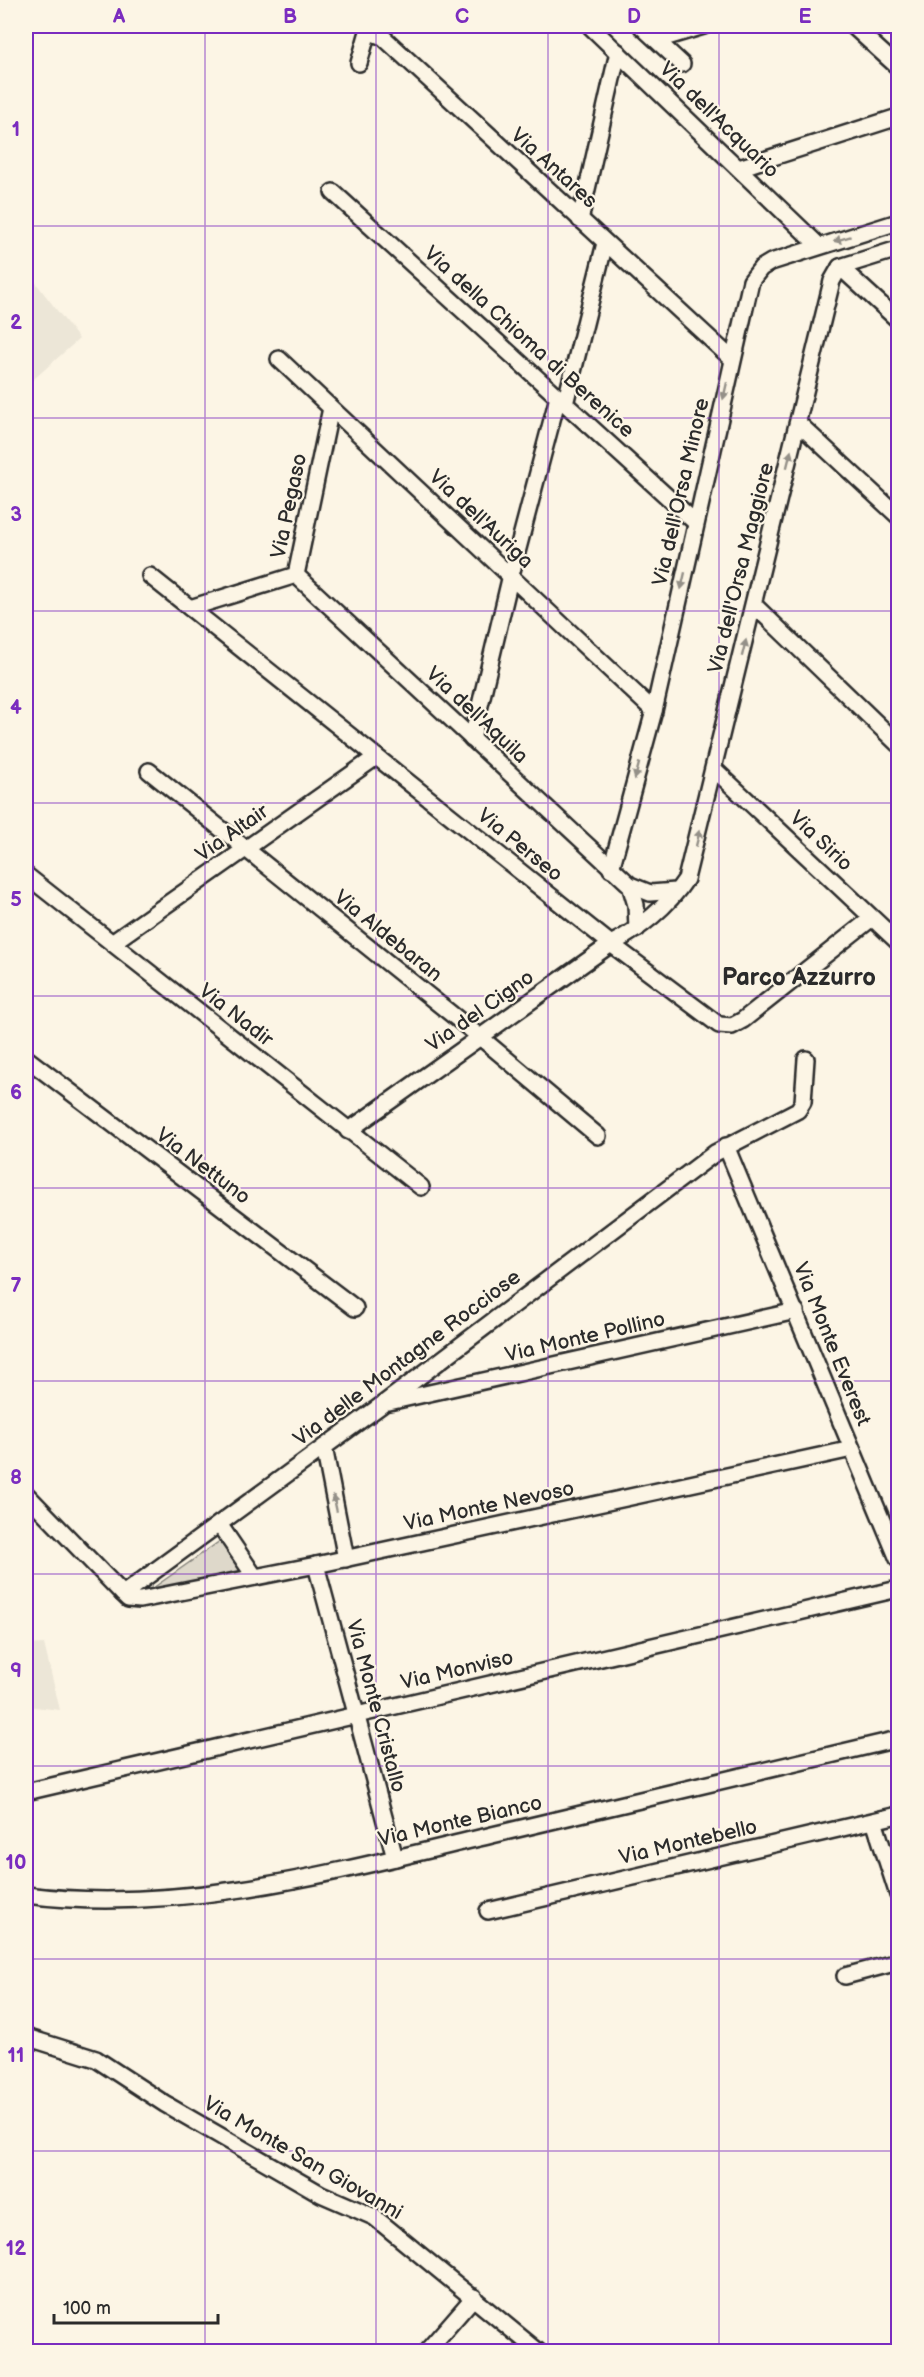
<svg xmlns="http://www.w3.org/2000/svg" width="924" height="2377" font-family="'Balsamiq Sans',sans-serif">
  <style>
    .built { fill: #ece6d7 }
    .green { fill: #ded8ca; stroke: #84827a; stroke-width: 1.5 }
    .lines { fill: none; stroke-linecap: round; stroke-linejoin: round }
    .minor-casing { stroke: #2b2b2b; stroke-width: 20 }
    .minor { stroke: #fcf5e5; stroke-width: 15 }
    .oneway { fill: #949088 }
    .grid { fill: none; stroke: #7b2cbf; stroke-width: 1.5; stroke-opacity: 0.55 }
    .labels { text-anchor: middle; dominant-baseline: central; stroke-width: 4.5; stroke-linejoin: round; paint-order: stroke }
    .street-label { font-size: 21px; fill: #2b2b2b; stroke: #fcf5e5 }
    .quarter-label { font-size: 24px; font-weight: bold; fill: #2b2b2b; stroke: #fcf5e5 }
    .neatline { fill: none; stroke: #7b2cbf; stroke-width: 2 }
    .grid-label { font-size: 20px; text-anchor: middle; font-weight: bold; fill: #7b2cbf }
  </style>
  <rect width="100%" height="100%" fill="#fcf5e5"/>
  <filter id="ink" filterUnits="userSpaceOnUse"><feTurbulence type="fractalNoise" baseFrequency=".0167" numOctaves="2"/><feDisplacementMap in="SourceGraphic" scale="12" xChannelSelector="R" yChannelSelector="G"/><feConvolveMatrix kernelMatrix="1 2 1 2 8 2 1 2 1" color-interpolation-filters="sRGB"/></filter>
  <g filter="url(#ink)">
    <!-- built -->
    <g class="built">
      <path d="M 26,270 L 79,339 L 26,386 Z"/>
      <path d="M 44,1644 L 60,1710 L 26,1706 L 26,1645 Z"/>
    </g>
    <!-- green -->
    <path class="green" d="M 220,1541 L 245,1576 L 143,1595 Z"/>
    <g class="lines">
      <defs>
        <g id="minor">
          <path d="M 590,26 L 819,246"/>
          <path d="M 641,26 L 682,64"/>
          <path d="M 853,26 L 898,67"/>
          <path d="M 657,40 L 704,26"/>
          <path d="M 359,63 L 367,35 L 373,33 L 383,37 L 732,359"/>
          <path d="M 739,168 L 898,117"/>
          <path d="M 333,192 L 696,523"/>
          <path d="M 580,220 L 618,52"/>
          <path d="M 840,267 L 898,320"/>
          <path d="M 279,359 L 654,711"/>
          <path d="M 565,404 L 605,243"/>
          <path d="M 798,423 L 898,516"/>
          <path d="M 296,575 L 630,885 L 650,893 L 676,891"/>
          <path d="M 150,576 L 611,944 L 719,1025 L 732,1026 L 743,1020 L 872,918"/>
          <path d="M 754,605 L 898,744"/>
          <path d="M 190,608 L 296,575 L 331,408"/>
          <path d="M 472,739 L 511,575 L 558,397"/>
          <path d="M 714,769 L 898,942"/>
          <path d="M 149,771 L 480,1037 L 598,1136"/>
          <path d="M 611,869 L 654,711 L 751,281 L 761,268 L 771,262 L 898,222"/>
          <path d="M 26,875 L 421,1187"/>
          <path d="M 630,885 L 636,905 L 637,929"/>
          <path d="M 112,943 L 376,757"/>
          <path d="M 26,1058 L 355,1308"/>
          <path d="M 806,1059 L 803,1102 L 798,1110 L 715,1153 L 383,1404 L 123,1594 L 128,1599 L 140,1600 L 316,1565 L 852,1449"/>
          <path d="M 348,1131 L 611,944 C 640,929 668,906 686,879 L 832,281 L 840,267 L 898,249"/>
          <path d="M 726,1146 L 898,1559"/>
          <path d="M 389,1402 L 796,1311"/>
          <path d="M 324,1447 L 346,1559"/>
          <path d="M 26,1494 L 123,1594"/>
          <path d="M 219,1524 L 255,1577"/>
          <path d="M 316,1565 L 395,1858"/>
          <path d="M 26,1792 L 898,1589"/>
          <path d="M 874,1821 L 898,1895"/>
          <path d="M 26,1895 C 182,1915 340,1871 492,1835 C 627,1803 763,1771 898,1739"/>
          <path d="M 488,1911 L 898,1815"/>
          <path d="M 845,1976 L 898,1962"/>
          <path d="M 26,2037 L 96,2059 L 165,2104 L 321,2194 L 374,2217 L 539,2352"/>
          <path d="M 426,2352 L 474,2297"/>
        </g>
      </defs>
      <!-- minor casing -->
      <use href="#minor" class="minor-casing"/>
      <!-- minor -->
      <use href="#minor" class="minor"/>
    </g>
    <!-- one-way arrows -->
    <defs><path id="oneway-solid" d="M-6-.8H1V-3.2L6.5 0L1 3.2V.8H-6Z" transform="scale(1.5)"/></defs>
    <g class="oneway">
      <use href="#oneway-solid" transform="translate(842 239) rotate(163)"/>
      <use href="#oneway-solid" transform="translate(725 391) rotate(103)"/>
      <use href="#oneway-solid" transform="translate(789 459) rotate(-76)"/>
      <use href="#oneway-solid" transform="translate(683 581) rotate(103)"/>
      <use href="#oneway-solid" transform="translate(744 648) rotate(-76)"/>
      <use href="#oneway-solid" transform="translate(637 771) rotate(105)"/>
      <use href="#oneway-solid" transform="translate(698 838) rotate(-76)"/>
      <use href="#oneway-solid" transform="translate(335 1503) rotate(-102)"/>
    </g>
  </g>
  <!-- grid -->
  <path class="grid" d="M 205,26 L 205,2352M 376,26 L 376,2352M 548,26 L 548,2352M 719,26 L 719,2352M 26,226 L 898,226M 26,418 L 898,418M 26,611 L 898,611M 26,803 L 898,803M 26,996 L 898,996M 26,1188 L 898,1188M 26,1381 L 898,1381M 26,1574 L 898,1574M 26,1766 L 898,1766M 26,1959 L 898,1959M 26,2151 L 898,2151"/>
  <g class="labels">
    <!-- street labels -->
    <g class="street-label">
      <text transform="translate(719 120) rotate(44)">Via dell'Acquario</text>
      <text transform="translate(554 168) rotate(42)">Via Antares</text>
      <text transform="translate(529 342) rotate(42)">Via della Chioma di Berenice</text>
      <text transform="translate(681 492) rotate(-77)">Via dell'Orsa Minore</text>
      <text transform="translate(289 506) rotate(-78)">Via Pegaso</text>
      <text transform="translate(481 519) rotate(43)">Via dell'Auriga</text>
      <text transform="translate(741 568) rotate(-76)">Via dell'Orsa Maggiore</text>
      <text transform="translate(477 715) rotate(43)">Via dell'Aquila</text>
      <text transform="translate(232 833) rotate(-35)">Via Altair</text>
      <text transform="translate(821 841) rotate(43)">Via Sirio</text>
      <text transform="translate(520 845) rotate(39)">Via Perseo</text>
      <text transform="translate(388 936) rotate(39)">Via Aldebaran</text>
      <text transform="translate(480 1011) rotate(-35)">Via del Cigno</text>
      <text transform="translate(236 1015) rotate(38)">Via Nadir</text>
      <text transform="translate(203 1166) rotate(37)">Via Nettuno</text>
      <text transform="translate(585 1337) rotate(-13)">Via Monte Pollino</text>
      <text transform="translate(832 1344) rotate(68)">Via Monte Everest</text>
      <text transform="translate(407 1358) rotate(-37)">Via delle Montagne Rocciose</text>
      <text transform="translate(489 1506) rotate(-12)">Via Monte Nevoso</text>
      <text transform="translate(457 1670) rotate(-13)">Via Monviso</text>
      <text transform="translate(376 1706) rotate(75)">Via Monte Cristallo</text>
      <text transform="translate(460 1821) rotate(-13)">Via Monte Bianco</text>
      <text transform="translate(688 1842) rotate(-13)">Via Montebello</text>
      <text transform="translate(303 2158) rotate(30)">Via Monte San Giovanni</text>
    </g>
    <!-- quarter labels -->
    <g class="quarter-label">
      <text x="799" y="977">Parco Azzurro</text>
    </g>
  </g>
  <!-- margin -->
  <rect width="924" height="2377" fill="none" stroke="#fcf5e5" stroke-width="66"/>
  <!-- scale -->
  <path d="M54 2314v9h164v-9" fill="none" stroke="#2b2b2b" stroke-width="3"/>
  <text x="63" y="2314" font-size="18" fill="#2b2b2b" stroke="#fcf5e5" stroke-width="4.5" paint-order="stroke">100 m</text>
  <rect x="33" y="33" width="858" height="2311" class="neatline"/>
  <g class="grid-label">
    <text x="119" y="23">A</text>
    <text x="290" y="23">B</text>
    <text x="462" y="23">C</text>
    <text x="634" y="23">D</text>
    <text x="805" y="23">E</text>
    <text x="16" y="136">1</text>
    <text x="16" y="329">2</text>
    <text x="16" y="521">3</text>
    <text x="16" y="714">4</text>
    <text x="16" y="906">5</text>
    <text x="16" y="1099">6</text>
    <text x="16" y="1292">7</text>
    <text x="16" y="1484">8</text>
    <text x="16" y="1677">9</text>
    <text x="16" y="1869">10</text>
    <text x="16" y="2062">11</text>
    <text x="16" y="2255">12</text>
  </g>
</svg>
